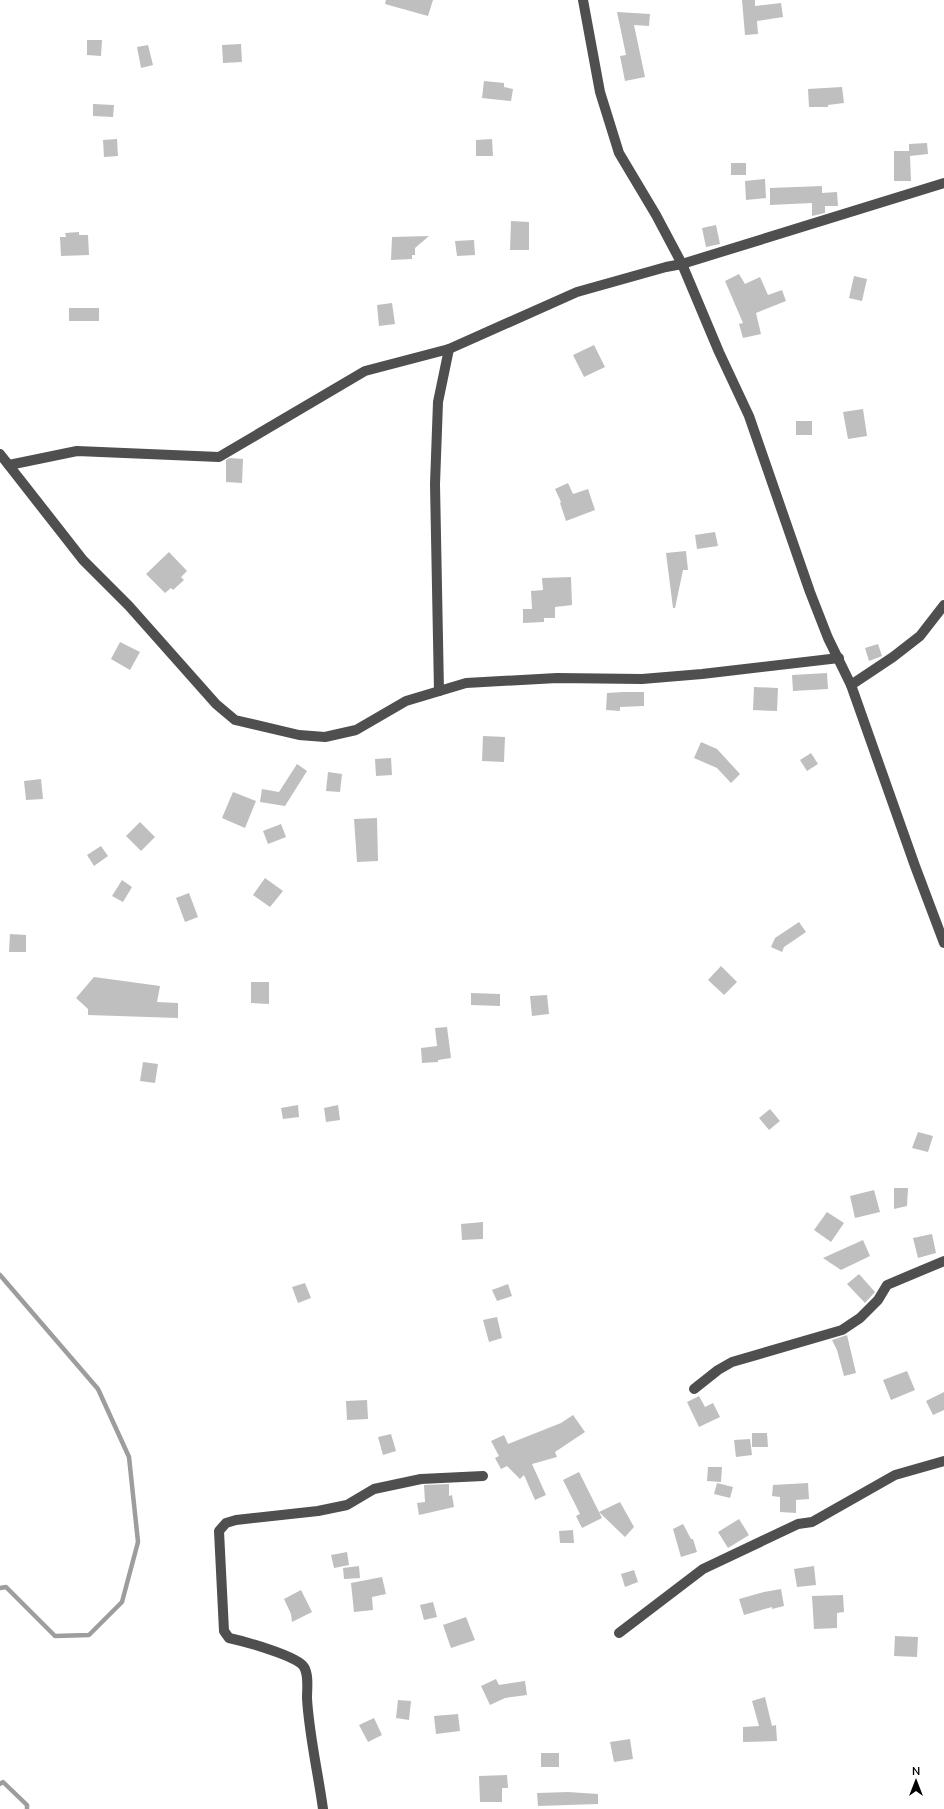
<svg xmlns="http://www.w3.org/2000/svg" width="944" height="1809" font-family="'Nunito Sans',sans-serif">
  <style>
    .lines { fill: none; stroke-linecap: round; stroke-linejoin: round }
    .stream { stroke: #9d9d9d; stroke-width: 4.5 }
    .building { fill: #bfbfbf }
    .minor { stroke: #4f4f4f; stroke-width: 10 }
  </style>
  <rect width="100%" height="100%" fill="#fff"/>
  <g class="lines">
    <!-- stream -->
    <g class="stream">
      <path d="M 0,1275 L 98,1389 L 129,1457 L 138,1542 L 122,1602 L 89,1635 L 55,1636 L 6,1587 L 0,1588"/>
      <path d="M 0,1784 L 3,1782 L 27,1805 L 27,1809"/>
    </g>
  </g>
  <!-- building -->
  <g class="building">
    <path d="M 386,0 L 433,0 L 428,16 L 385,4 Z"/>
    <path d="M 742,0 L 755,0 L 755,6 L 781,3 L 783,17 L 757,21 L 758,34 L 745,35 Z"/>
    <path d="M 617,12 L 650,14 L 649,26 L 634,25 L 645,77 L 625,81 L 620,56 L 626,55 Z"/>
    <path d="M 87,40 L 102,40 L 101,56 L 87,55 Z"/>
    <path d="M 241,44 L 242,62 L 223,63 L 222,45 Z"/>
    <path d="M 148,45 L 153,65 L 141,68 L 137,47 Z"/>
    <path d="M 484,81 L 504,83 L 504,87 L 513,89 L 511,101 L 482,98 Z"/>
    <path d="M 842,87 L 844,103 L 828,105 L 828,107 L 809,107 L 808,89 Z"/>
    <path d="M 93,104 L 114,105 L 113,117 L 93,116 Z"/>
    <path d="M 117,139 L 118,156 L 104,157 L 103,140 Z"/>
    <path d="M 492,139 L 493,156 L 476,156 L 476,140 Z"/>
    <path d="M 927,143 L 928,154 L 910,156 L 911,181 L 894,181 L 894,151 L 909,151 L 909,144 Z"/>
    <rect x="731" y="163" width="15" height="12"/>
    <path d="M 765,179 L 766,198 L 746,200 L 745,181 Z"/>
    <path d="M 822,186 L 822,193 L 837,192 L 838,206 L 825,206 L 825,213 L 812,216 L 812,203 L 770,205 L 770,188 Z"/>
    <path d="M 511,221 L 529,222 L 529,250 L 510,250 Z"/>
    <path d="M 716,225 L 720,244 L 706,247 L 702,228 Z"/>
    <path d="M 79,232 L 79,235 L 88,235 L 89,255 L 61,256 L 60,237 L 66,237 L 65,233 Z"/>
    <path d="M 429,236 L 415,248 L 415,255 L 412,255 L 412,259 L 391,260 L 392,237 Z"/>
    <path d="M 474,240 L 475,255 L 457,256 L 455,241 Z"/>
    <path d="M 739,274 L 745,284 L 760,277 L 768,295 L 782,290 L 786,301 L 756,313 L 761,334 L 743,338 L 739,324 L 743,323 L 725,281 Z"/>
    <path d="M 854,276 L 867,279 L 862,301 L 849,298 Z"/>
    <path d="M 392,303 L 395,324 L 379,326 L 377,305 Z"/>
    <rect x="69" y="308" width="30" height="13"/>
    <path d="M 594,345 L 605,367 L 584,377 L 573,355 Z"/>
    <path d="M 863,409 L 867,436 L 848,439 L 843,412 Z"/>
    <rect x="796" y="421" width="16" height="14"/>
    <path d="M 230,458 L 243,459 L 242,483 L 226,482 L 226,460 Z"/>
    <path d="M 568,483 L 573,494 L 588,489 L 595,510 L 566,521 L 560,503 L 561,502 L 555,489 Z"/>
    <path d="M 715,532 L 718,546 L 697,549 L 695,535 Z"/>
    <path d="M 686,551 L 688,570 L 683,570 L 675,608 L 673,608 L 666,553 Z"/>
    <path d="M 169,552 L 187,571 L 181,577 L 184,580 L 173,590 L 171,588 L 165,593 L 146,574 Z"/>
    <path d="M 571,577 L 572,605 L 555,607 L 555,618 L 544,618 L 544,622 L 523,623 L 523,609 L 532,609 L 531,591 L 543,590 L 542,578 Z"/>
    <path d="M 120,642 L 140,652 L 130,670 L 111,659 Z"/>
    <path d="M 878,644 L 882,656 L 869,661 L 865,648 Z"/>
    <path d="M 827,673 L 828,689 L 793,691 L 792,675 Z"/>
    <path d="M 754,687 L 778,688 L 777,711 L 753,710 Z"/>
    <path d="M 623,692 L 644,692 L 644,706 L 620,707 L 620,711 L 606,710 L 607,693 Z"/>
    <path d="M 483,736 L 505,737 L 504,762 L 482,761 Z"/>
    <path d="M 701,742 L 717,749 L 740,774 L 731,783 L 717,768 L 694,758 Z"/>
    <path d="M 811,753 L 818,764 L 807,771 L 800,760 Z"/>
    <path d="M 391,758 L 392,775 L 376,776 L 375,759 Z"/>
    <path d="M 297,764 L 307,771 L 285,806 L 260,802 L 262,789 L 279,792 Z"/>
    <path d="M 328,772 L 342,774 L 340,792 L 326,791 Z"/>
    <path d="M 41,779 L 43,799 L 26,800 L 24,781 Z"/>
    <path d="M 233,792 L 256,801 L 245,828 L 222,818 Z"/>
    <path d="M 377,818 L 378,861 L 357,862 L 354,819 Z"/>
    <path d="M 140,822 L 155,837 L 141,851 L 126,836 Z"/>
    <path d="M 281,824 L 286,837 L 268,844 L 263,831 Z"/>
    <path d="M 101,846 L 108,856 L 94,866 L 87,855 Z"/>
    <path d="M 265,878 L 283,891 L 270,907 L 253,895 Z"/>
    <path d="M 122,880 L 132,887 L 123,902 L 112,896 Z"/>
    <path d="M 189,893 L 198,917 L 185,922 L 176,898 Z"/>
    <path d="M 799,922 L 806,932 L 784,947 L 782,952 L 771,947 L 775,938 Z"/>
    <path d="M 10,934 L 26,935 L 26,952 L 9,952 Z"/>
    <path d="M 721,966 L 737,982 L 724,995 L 708,980 Z"/>
    <path d="M 94,977 L 160,986 L 157,1002 L 178,1003 L 178,1018 L 88,1015 L 88,1009 L 76,998 Z"/>
    <path d="M 251,982 L 269,982 L 269,1004 L 251,1003 Z"/>
    <path d="M 471,993 L 500,994 L 500,1006 L 471,1005 Z"/>
    <path d="M 547,995 L 549,1014 L 532,1016 L 530,996 Z"/>
    <path d="M 447,1027 L 451,1058 L 438,1060 L 438,1062 L 422,1063 L 421,1048 L 437,1046 L 435,1028 Z"/>
    <path d="M 143,1062 L 158,1064 L 155,1083 L 140,1081 Z"/>
    <path d="M 298,1105 L 299,1117 L 283,1119 L 281,1108 Z"/>
    <path d="M 338,1105 L 340,1120 L 326,1122 L 324,1108 Z"/>
    <path d="M 770,1109 L 780,1121 L 769,1130 L 759,1118 Z"/>
    <path d="M 918,1132 L 933,1136 L 928,1152 L 912,1148 Z"/>
    <path d="M 894,1188 L 908,1188 L 907,1206 L 894,1209 Z"/>
    <path d="M 874,1190 L 880,1212 L 855,1218 L 850,1196 Z"/>
    <path d="M 827,1212 L 844,1223 L 831,1242 L 814,1230 Z"/>
    <path d="M 483,1222 L 483,1239 L 462,1240 L 461,1224 Z"/>
    <path d="M 932,1234 L 936,1253 L 918,1258 L 913,1238 Z"/>
    <path d="M 863,1240 L 870,1256 L 841,1270 L 823,1258 Z"/>
    <path d="M 859,1274 L 875,1292 L 865,1303 L 847,1284 Z"/>
    <path d="M 305,1283 L 311,1298 L 298,1303 L 292,1287 Z"/>
    <path d="M 508,1284 L 512,1296 L 497,1301 L 492,1290 Z"/>
    <path d="M 497,1317 L 502,1338 L 489,1342 L 483,1320 Z"/>
    <path d="M 847,1335 L 856,1373 L 844,1376 L 837,1350 L 832,1340 Z"/>
    <path d="M 907,1371 L 915,1390 L 891,1400 L 883,1380 Z"/>
    <path d="M 944,1392 L 944,1410 L 933,1415 L 926,1401 Z"/>
    <path d="M 699,1396 L 705,1407 L 713,1403 L 720,1417 L 699,1427 L 687,1402 Z"/>
    <path d="M 367,1400 L 368,1419 L 347,1420 L 346,1401 Z"/>
    <path d="M 573,1415 L 585,1432 L 555,1452 L 557,1457 L 532,1464 L 546,1495 L 535,1500 L 524,1475 L 520,1479 L 507,1466 L 501,1469 L 495,1458 L 499,1456 L 491,1441 L 504,1435 L 508,1444 L 561,1423 Z"/>
    <path d="M 752,1433 L 767,1433 L 768,1447 L 752,1447 Z"/>
    <path d="M 391,1434 L 396,1451 L 383,1455 L 378,1437 Z"/>
    <path d="M 750,1439 L 752,1455 L 736,1457 L 734,1440 Z"/>
    <path d="M 708,1467 L 722,1467 L 721,1482 L 707,1481 Z"/>
    <path d="M 579,1472 L 599,1512 L 620,1502 L 634,1527 L 625,1537 L 599,1512 L 602,1518 L 582,1528 L 576,1516 L 580,1514 L 563,1480 Z"/>
    <path d="M 717,1483 L 733,1487 L 730,1498 L 714,1494 Z"/>
    <path d="M 808,1483 L 809,1499 L 796,1500 L 796,1513 L 780,1512 L 780,1497 L 772,1496 L 773,1485 Z"/>
    <path d="M 449,1484 L 449,1496 L 452,1495 L 454,1507 L 419,1515 L 417,1503 L 425,1502 L 424,1485 Z"/>
    <path d="M 739,1519 L 749,1535 L 728,1548 L 718,1532 Z"/>
    <path d="M 683,1524 L 691,1539 L 693,1539 L 697,1552 L 681,1557 L 673,1529 Z"/>
    <path d="M 573,1530 L 574,1543 L 560,1543 L 559,1531 Z"/>
    <path d="M 347,1552 L 349,1565 L 334,1568 L 331,1555 Z"/>
    <path d="M 359,1566 L 360,1578 L 344,1579 L 343,1568 Z"/>
    <path d="M 814,1566 L 816,1585 L 797,1587 L 794,1569 Z"/>
    <path d="M 634,1570 L 638,1582 L 625,1587 L 621,1574 Z"/>
    <path d="M 382,1577 L 386,1594 L 372,1597 L 373,1610 L 354,1612 L 351,1583 Z"/>
    <path d="M 781,1589 L 784,1606 L 772,1609 L 772,1607 L 744,1615 L 739,1599 L 764,1592 Z"/>
    <path d="M 301,1590 L 312,1612 L 292,1622 L 291,1614 L 284,1599 Z"/>
    <path d="M 843,1595 L 844,1612 L 837,1613 L 837,1628 L 814,1629 L 812,1596 Z"/>
    <path d="M 433,1602 L 437,1617 L 424,1620 L 420,1605 Z"/>
    <path d="M 466,1617 L 475,1640 L 451,1648 L 443,1625 Z"/>
    <path d="M 895,1636 L 918,1637 L 917,1657 L 894,1656 Z"/>
    <path d="M 496,1679 L 499,1685 L 525,1681 L 527,1695 L 505,1698 L 490,1705 L 481,1686 Z"/>
    <path d="M 765,1697 L 772,1726 L 776,1725 L 777,1741 L 743,1742 L 743,1727 L 759,1726 L 752,1701 Z"/>
    <path d="M 398,1700 L 411,1701 L 409,1720 L 396,1718 Z"/>
    <path d="M 458,1714 L 460,1731 L 436,1734 L 434,1716 Z"/>
    <path d="M 374,1718 L 382,1735 L 368,1742 L 359,1725 Z"/>
    <path d="M 630,1739 L 633,1759 L 614,1762 L 610,1742 Z"/>
    <rect x="541" y="1753" width="18" height="14"/>
    <path d="M 507,1775 L 508,1788 L 502,1788 L 502,1802 L 480,1802 L 479,1776 Z"/>
    <path d="M 568,1792 L 598,1794 L 598,1804 L 538,1806 L 537,1793 Z"/>
  </g>
  <g class="lines">
    <!-- minor -->
    <g class="minor">
      <path d="M 583,0 L 600,92 L 619,153 L 656,215 L 682,264 L 719,352 L 749,416 L 810,592 L 828,638 L 851,685 L 915,866 L 944,943"/>
      <path d="M 0,454 L 83,560 L 129,606 L 216,704 L 235,720 L 299,735 L 325,737 L 356,730 L 406,701 L 466,683 L 557,678 L 642,679 L 702,674 L 839,658"/>
      <path d="M 9,465 L 77,451 L 219,457 L 365,371 L 449,349 L 577,292 L 666,267 L 682,264 L 944,183"/>
      <path d="M 851,685 L 893,657 L 920,636 L 944,605"/>
      <path d="M 439,691 L 435,484 L 438,402 L 449,349"/>
      <path d="M 694,1389 L 718,1370 L 732,1362 L 842,1330 L 860,1318 L 878,1300 L 887,1285 L 944,1261"/>
      <path d="M 619,1633 L 703,1569 L 798,1524 L 812,1522 L 895,1475 L 944,1461"/>
      <path d="M 323,1809 C 318,1772 309,1735 307,1698 C 307,1689 309,1675 304,1667 C 298,1656 243,1641 229,1638 L 224,1631 L 219,1531 L 226,1523 L 236,1520 L 318,1511 L 347,1505 L 374,1489 L 421,1479 L 483,1476"/>
    </g>
  </g>
  <!-- north arrow -->
  <g transform="translate(916 1781)" stroke="#ffffff" stroke-width="3" paint-order="stroke">
  <path d="M0-3L7 15L0 10L-7 15Z" fill="#000000"/>
  <text y="-6" font-size="11" font-weight="bold" text-anchor="middle" fill="#000000">N</text>
  </g>
</svg>
